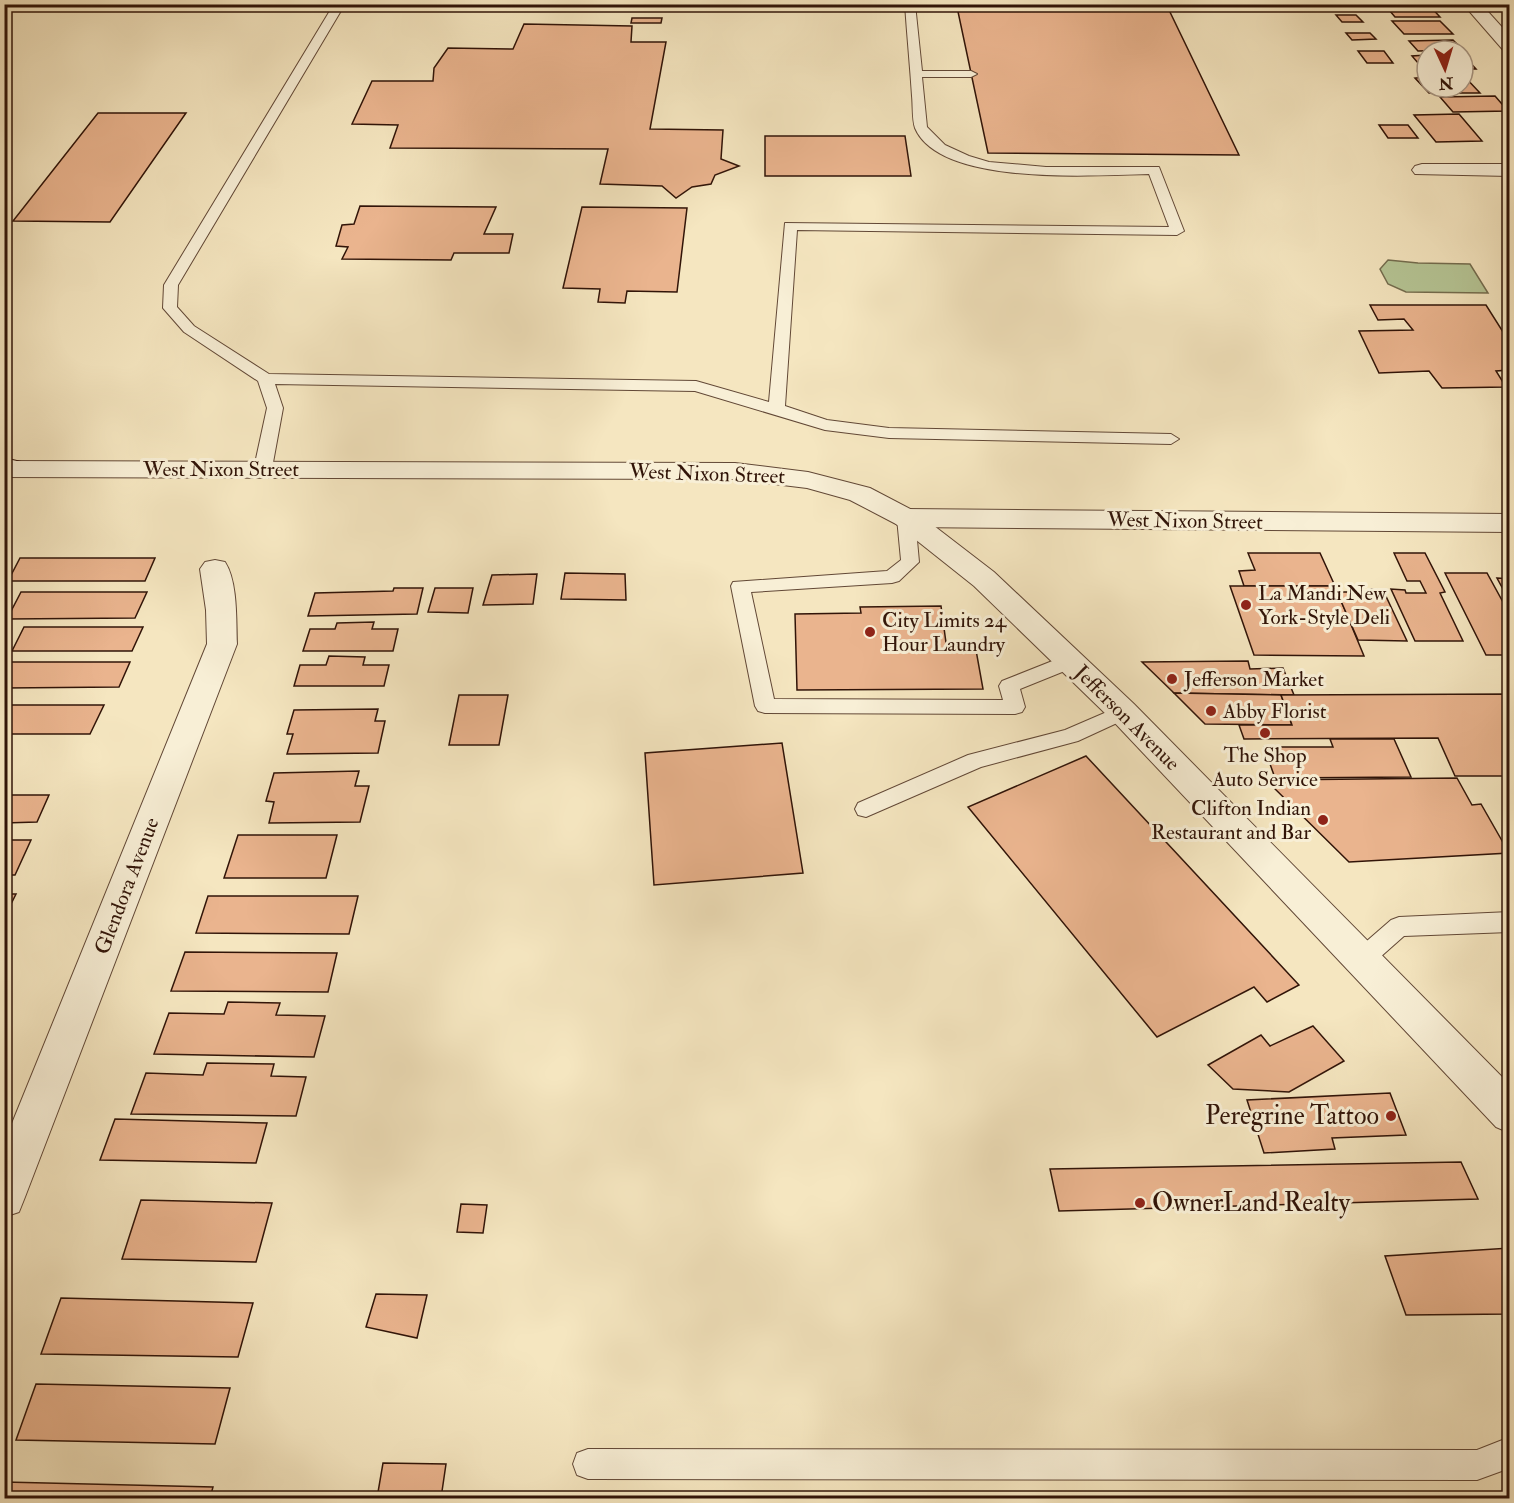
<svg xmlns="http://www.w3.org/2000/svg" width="1514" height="1503" font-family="'IM FELL Double Pica',serif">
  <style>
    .green { fill: #b6c696; stroke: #746d4f; stroke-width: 1.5 }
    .building { fill: #eab48e; stroke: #311408; stroke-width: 1.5 }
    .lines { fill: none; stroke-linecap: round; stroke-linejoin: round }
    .service-casing { stroke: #624836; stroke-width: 2 }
    .minor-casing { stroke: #624836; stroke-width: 2 }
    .tertiary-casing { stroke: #624836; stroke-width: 2 }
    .secondary-casing { stroke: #311408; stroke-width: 2 }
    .service { fill: #f8efd6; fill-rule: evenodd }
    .minor { fill: #f8efd6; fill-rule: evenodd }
    .tertiary { fill: #f8efd6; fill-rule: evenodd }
    .secondary { fill: #f8efd6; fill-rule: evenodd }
    .poi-dot { fill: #8f2418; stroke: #f8efd6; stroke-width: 2 }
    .labels { text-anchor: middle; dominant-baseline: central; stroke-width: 6; stroke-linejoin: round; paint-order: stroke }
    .street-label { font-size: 21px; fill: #311408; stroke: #f8efd6 }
    .poi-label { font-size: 21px; fill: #311408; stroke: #f8efd6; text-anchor: start }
    .near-poi-label { font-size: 26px; fill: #311408; stroke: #f8efd6; text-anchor: end }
  </style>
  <rect width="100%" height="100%" fill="#f5e6c0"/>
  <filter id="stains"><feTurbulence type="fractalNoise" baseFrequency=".00333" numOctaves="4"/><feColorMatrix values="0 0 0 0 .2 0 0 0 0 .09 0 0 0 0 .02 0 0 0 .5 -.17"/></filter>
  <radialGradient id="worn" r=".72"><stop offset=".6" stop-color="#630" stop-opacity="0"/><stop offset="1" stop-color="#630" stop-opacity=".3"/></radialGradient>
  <!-- green -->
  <path class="green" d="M 1388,260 L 1418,263 L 1470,264 L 1488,293 L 1406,292 L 1388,284 L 1380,269 Z"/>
  <!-- building -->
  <g class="building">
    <path d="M 1384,4 L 1428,4 L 1440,17 L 1395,17 Z"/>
    <path d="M 957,7 L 1168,8 L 1239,155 L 988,153 Z"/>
    <path d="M 1336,15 L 1356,15 L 1363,22 L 1342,22 Z"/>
    <path d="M 632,18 L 662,18 L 661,23 L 631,23 Z"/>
    <path d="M 1392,21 L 1440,21 L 1453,34 L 1404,34 Z"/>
    <path d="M 524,24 L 632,26 L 631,42 L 666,42 L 650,129 L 723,130 L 721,159 L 739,166 L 715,175 L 711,184 L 692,187 L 676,198 L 662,186 L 600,184 L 608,149 L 390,148 L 398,125 L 352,124 L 372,81 L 433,81 L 434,68 L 448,48 L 513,49 Z"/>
    <path d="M 1346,33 L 1370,33 L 1376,39 L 1352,40 Z"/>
    <path d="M 1453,40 L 1463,50 L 1418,51 L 1409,41 Z"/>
    <path d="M 1358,51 L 1384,51 L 1393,63 L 1367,63 Z"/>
    <path d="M 1427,55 L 1427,70 L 1424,70 L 1412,56 Z"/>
    <path d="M 1463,55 L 1476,69 L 1463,69 Z"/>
    <path d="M 1427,77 L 1427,87 L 1463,87 L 1465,77 L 1480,93 L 1429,93 L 1415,78 Z"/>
    <path d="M 1495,96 L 1508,111 L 1453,112 L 1440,97 Z"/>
    <path d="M 98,113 L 186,113 L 110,222 L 13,221 Z"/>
    <path d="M 1459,114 L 1482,141 L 1436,142 L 1414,115 Z"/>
    <path d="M 1379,125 L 1408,125 L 1418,138 L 1388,138 Z"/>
    <path d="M 765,136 L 905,136 L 911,176 L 765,176 Z"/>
    <path d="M 360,206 L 496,207 L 484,234 L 513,234 L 509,253 L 454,253 L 451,260 L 342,259 L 348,247 L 336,246 L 342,225 L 354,224 Z"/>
    <path d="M 582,207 L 687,208 L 677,292 L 627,291 L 625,303 L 598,302 L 600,289 L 563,288 Z"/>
    <path d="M 1370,305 L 1486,305 L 1510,343 L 1510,370 L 1496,371 L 1506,387 L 1442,388 L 1429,371 L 1379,373 L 1359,331 L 1413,330 L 1404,319 L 1378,320 Z"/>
    <path d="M 1248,553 L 1320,553 L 1335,586 L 1244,586 L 1239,571 L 1255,570 Z"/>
    <path d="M 1394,553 L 1425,553 L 1445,592 L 1440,593 L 1463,641 L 1415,641 L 1391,589 L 1405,590 L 1406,593 L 1426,593 L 1420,581 L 1407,581 Z"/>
    <path d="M 20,558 L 155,558 L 145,581 L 8,581 Z"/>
    <path d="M 565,573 L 625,574 L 626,600 L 561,599 Z"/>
    <path d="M 1445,573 L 1487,573 L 1510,615 L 1510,655 L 1486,655 Z"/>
    <path d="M 537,574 L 533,604 L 483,605 L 492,575 Z"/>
    <path d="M 1497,578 L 1510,579 L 1510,602 Z"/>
    <path d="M 1230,586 L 1335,586 L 1364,656 L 1254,655 Z"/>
    <path d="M 394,588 L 423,588 L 417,614 L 308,616 L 315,593 L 393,591 Z"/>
    <path d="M 435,588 L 473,588 L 468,613 L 428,612 Z"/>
    <path d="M 1370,589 L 1383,590 L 1407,641 L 1358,640 L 1337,592 L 1372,592 Z"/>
    <path d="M 21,592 L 147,592 L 135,618 L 7,619 Z"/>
    <path d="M 941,606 L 947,650 L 976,650 L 983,689 L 797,690 L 795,614 L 861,613 L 860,607 Z"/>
    <path d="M 374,622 L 372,629 L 398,629 L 393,651 L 303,651 L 310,629 L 335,629 L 337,623 Z"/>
    <path d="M 24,627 L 143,627 L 132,651 L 12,651 Z"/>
    <path d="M 329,656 L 365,657 L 363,665 L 389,665 L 384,686 L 294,686 L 300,665 L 326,665 Z"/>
    <path d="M 1248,661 L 1250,669 L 1283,668 L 1294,695 L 1174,693 L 1142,662 Z"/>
    <path d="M 7,662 L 130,662 L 119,687 L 4,688 L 4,668 Z"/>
    <path d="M 1174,693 L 1281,695 L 1292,725 L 1205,724 Z"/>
    <path d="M 1510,694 L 1510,776 L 1455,776 L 1438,738 L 1244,739 L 1239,725 L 1292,725 L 1281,695 Z"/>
    <path d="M 459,695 L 508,695 L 499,745 L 449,745 Z"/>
    <path d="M 4,705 L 104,705 L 90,734 L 4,734 Z"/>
    <path d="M 378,709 L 375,721 L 385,721 L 378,753 L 287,754 L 293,734 L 287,734 L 294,710 Z"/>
    <path d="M 1330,739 L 1394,739 L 1411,777 L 1275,778 L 1264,747 L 1333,747 Z"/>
    <path d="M 782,743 L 803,873 L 654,885 L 645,753 Z"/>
    <path d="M 1086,756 L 1299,985 L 1267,1002 L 1254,987 L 1157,1037 L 968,807 Z"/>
    <path d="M 359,771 L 355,786 L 369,786 L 360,822 L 269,823 L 274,802 L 266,801 L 274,773 Z"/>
    <path d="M 1457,778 L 1472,805 L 1481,804 L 1509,853 L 1349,862 L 1266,780 Z"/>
    <path d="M 4,795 L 49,795 L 37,822 L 4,823 Z"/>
    <path d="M 238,835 L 337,835 L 326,878 L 224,878 Z"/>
    <path d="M 4,840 L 31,840 L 15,875 L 4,875 Z"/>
    <path d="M 4,894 L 16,894 L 4,918 Z"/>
    <path d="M 208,896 L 358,896 L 349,934 L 196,933 Z"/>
    <path d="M 185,952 L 337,953 L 328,992 L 171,991 Z"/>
    <path d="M 228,1002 L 280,1003 L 276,1015 L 325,1016 L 314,1057 L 154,1054 L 169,1013 L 224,1014 Z"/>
    <path d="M 1313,1026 L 1344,1061 L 1289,1092 L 1233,1089 L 1208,1065 L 1261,1035 L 1270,1046 Z"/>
    <path d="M 207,1063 L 274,1064 L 271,1076 L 306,1077 L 296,1116 L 131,1114 L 146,1073 L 203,1075 Z"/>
    <path d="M 1390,1093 L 1406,1135 L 1332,1138 L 1335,1149 L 1264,1153 L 1247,1100 Z"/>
    <path d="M 115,1119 L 267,1123 L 256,1163 L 100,1160 Z"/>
    <path d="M 1461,1162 L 1478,1199 L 1059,1211 L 1050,1169 Z"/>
    <path d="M 141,1200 L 272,1203 L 256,1262 L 122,1259 Z"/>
    <path d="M 461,1204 L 487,1205 L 483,1233 L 457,1232 Z"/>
    <path d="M 1510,1248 L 1510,1314 L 1406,1315 L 1385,1256 Z"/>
    <path d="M 376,1294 L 427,1295 L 417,1338 L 366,1327 Z"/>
    <path d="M 61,1298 L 253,1303 L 238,1357 L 41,1354 Z"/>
    <path d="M 36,1384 L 230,1388 L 215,1444 L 16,1440 Z"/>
    <path d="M 383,1463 L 446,1464 L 441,1498 L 377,1498 Z"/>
    <path d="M 4,1482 L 213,1487 L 210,1498 L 4,1498 Z"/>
  </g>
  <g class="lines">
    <defs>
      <g id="service">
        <path d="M 334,4 L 345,4 L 178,285 L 177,307 L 194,326 L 269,374 L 696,381 L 769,402 L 785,223 L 1169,227 L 1149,174 C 1096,175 940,187 915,128 C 912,119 913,105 912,96 C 910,65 907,35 905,4 L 915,4 L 922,71 L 971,71 L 977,74 L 971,77 L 922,77 L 927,127 L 945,145 L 969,156 L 989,162 L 1046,167 L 1159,167 L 1184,231 L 1177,235 L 797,230 L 785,406 L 827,420 L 889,428 L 1171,434 L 1179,439 L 1171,444 L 889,438 L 825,430 L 695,391 L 275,384 L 283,408 L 272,468 L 269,472 L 257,472 L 254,468 L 267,408 L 258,381 L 184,332 L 163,308 L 164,285 Z"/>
        <path d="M 906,512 L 912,514 L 915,518 L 919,562 L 899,581 L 892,583 L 751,592 L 774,699 L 1003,700 L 999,686 L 1002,681 L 1070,654 L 1077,656 L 1080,661 L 1077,666 L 1020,689 L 1025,707 L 1022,712 L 1015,714 L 765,713 L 758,711 L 755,706 L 731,586 L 733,582 L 887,571 L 901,560 L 897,518 L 900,514 Z"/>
        <path d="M 1123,705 L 1130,707 L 1133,712 L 1130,717 L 1078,741 L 981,767 L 866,817 L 858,815 L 855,809 L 858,803 L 968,755 L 1065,730 Z"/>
        <path d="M 1510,912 L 1510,932 L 1404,936 L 1369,967 L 1361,970 L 1353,967 L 1349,960 L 1353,953 L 1391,920 L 1399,917 Z"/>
        <path d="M 1510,1437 L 1510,1468 L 1477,1480 L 588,1479 L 577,1475 L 573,1464 L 577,1453 L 588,1449 L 1477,1450 Z"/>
      </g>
      <g id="minor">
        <path d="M 1463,4 L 1481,4 L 1510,36 L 1510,52 L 1504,51 Z"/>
        <path d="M 1422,164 L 1510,164 L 1510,176 L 1415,174 L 1412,170 L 1415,166 Z"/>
        <path d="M 906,509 L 1510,514 L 1510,532 L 906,527 L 896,524 L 892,518 L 896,512 Z"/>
        <path d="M 215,560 L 225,562 C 238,582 236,621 237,644 L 25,1197 L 19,1212 L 4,1217 L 4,1143 L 207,644 L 206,610 L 200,569 L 205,562 Z"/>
      </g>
      <path id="tertiary" d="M 4,461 L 735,463 L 808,472 L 870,488 L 916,512 L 994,572 L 1134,704 L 1510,1085 L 1510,1133 L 1496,1127 L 1112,720 L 974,586 L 896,524 L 850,500 L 807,488 L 735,479 L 4,477 Z"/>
      <path id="secondary" d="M 4,458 L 21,462 L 25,468 L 21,474 L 12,476 L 4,474 Z"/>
    </defs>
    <!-- service casing -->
    <use href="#service" class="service-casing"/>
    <!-- minor casing -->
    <use href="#minor" class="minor-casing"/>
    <!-- tertiary casing -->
    <use href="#tertiary" class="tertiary-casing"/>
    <!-- secondary casing -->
    <use href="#secondary" class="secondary-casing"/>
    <!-- service -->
    <use href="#service" class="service"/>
    <!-- minor -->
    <use href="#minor" class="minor"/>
    <!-- tertiary -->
    <use href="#tertiary" class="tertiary"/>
    <!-- secondary -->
    <use href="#secondary" class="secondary"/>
  </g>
  <!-- markers -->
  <g class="poi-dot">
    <circle cx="1246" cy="605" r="6"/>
    <circle cx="870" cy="632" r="6"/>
    <circle cx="1172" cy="679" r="6"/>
    <circle cx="1211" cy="711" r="6"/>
    <circle cx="1265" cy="733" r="6"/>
    <circle cx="1323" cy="820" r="6"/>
    <circle cx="1391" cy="1116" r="6"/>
    <circle cx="1140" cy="1203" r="6"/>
  </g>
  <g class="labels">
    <!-- street labels -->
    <g class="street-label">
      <text x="221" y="469">West Nixon Street</text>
      <text transform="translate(707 474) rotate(2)">West Nixon Street</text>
      <text transform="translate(1185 521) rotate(1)">West Nixon Street</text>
      <text transform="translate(1127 718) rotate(45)">Jefferson Avenue</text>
      <text transform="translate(127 886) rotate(-69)">Glendora Avenue</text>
    </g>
    <!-- poi labels -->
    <g class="poi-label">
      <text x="1258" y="593">La Mandi New<tspan x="1258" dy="24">York-Style Deli</tspan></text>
      <text x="882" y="620">City Limits 24<tspan x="882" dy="24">Hour Laundry</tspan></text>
      <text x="1184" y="679">Jefferson Market</text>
      <text x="1223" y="711">Abby Florist</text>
      <text x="1265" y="755" text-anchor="middle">The Shop<tspan x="1265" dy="24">Auto Service</tspan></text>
      <text x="1311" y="808" text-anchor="end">Clifton Indian<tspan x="1311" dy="24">Restaurant and Bar</tspan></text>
    </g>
    <!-- near-poi labels -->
    <g class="near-poi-label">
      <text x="1379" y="1116">Peregrine Tattoo</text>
      <text x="1152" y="1203" text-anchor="start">OwnerLand Realty</text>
    </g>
  </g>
  <!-- margin -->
  <rect width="1514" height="1503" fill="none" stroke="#f5e6c0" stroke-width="24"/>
  <rect x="6" y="6" width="1502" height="1491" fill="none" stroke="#311408" stroke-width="3"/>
  <rect x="12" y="12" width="1490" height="1479" fill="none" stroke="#311408" stroke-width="1.5"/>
  <!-- north arrow -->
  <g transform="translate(1445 69) rotate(176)"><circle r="28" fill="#f8efd6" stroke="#a89784" stroke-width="1.5"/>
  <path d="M0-4.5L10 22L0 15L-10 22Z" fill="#8f2418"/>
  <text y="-9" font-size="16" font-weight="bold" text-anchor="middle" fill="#311408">N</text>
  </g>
  <rect width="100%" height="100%" filter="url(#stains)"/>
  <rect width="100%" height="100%" fill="url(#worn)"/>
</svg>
